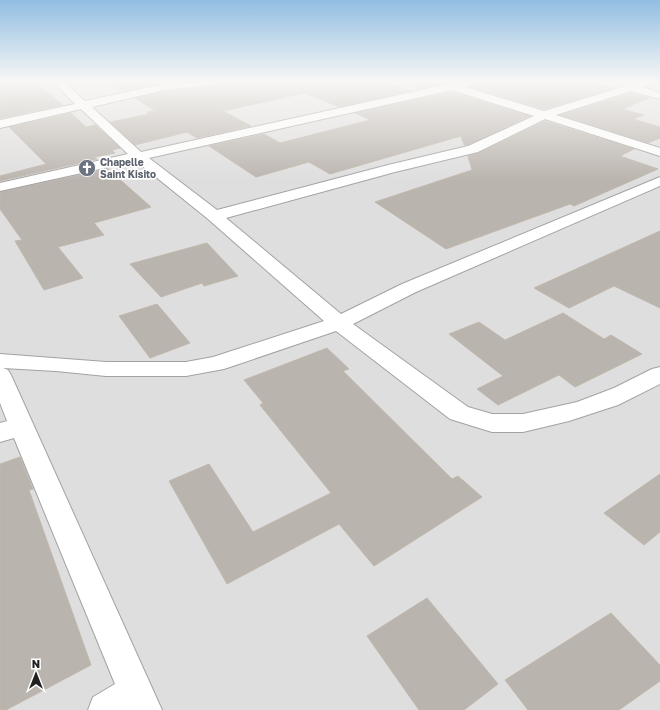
<svg xmlns="http://www.w3.org/2000/svg" width="660" height="710" font-family="'Golos Text',sans-serif">
  <style>
    .residential { fill: #dfdede }
    .building { fill: #bab4ae; stroke: #c1b7ac }
    .lines { fill: none; stroke-linecap: round; stroke-linejoin: round }
    .street-casing { stroke: #a2a2a2; stroke-width: 2 }
    .street { fill: #fff; fill-rule: evenodd }
    .labels { text-anchor: middle; dominant-baseline: central; stroke-width: 3.5; stroke-linejoin: round; paint-order: stroke }
    .far-worship-label { font-size: 10px; font-weight: bold; fill: #5b616d; stroke: #fff; text-anchor: start }
  </style>
  <rect width="100%" height="100%" fill="#f0eee9"/>
  <!-- residential -->
  <rect class="residential" x="0" y="82" width="660" height="628"/>
  <!-- building -->
  <g class="building">
    <path d="M 0,82 L 36,82 L 63,105 L 0,118 Z"/>
    <path d="M 108,82 L 172,82 L 123,91 Z"/>
    <path d="M 216,82 L 337,82 L 346,85 L 363,82 L 387,82 L 411,91 L 339,107 L 305,93 L 223,111 L 251,126 L 197,138 L 187,132 L 135,145 L 110,122 L 149,114 L 147,112 L 155,111 L 135,98 L 164,91 L 210,86 L 214,85 Z"/>
    <path d="M 417,82 L 447,82 L 416,90 Z"/>
    <path d="M 478,82 L 590,82 L 615,88 L 544,109 L 470,87 L 476,85 Z"/>
    <path d="M 452,92 L 530,116 L 468,145 L 464,145 L 461,136 L 330,174 L 309,162 L 256,177 L 209,146 L 264,134 L 280,143 L 370,120 L 355,113 Z"/>
    <path d="M 631,93 L 649,98 L 623,109 L 644,115 L 633,119 L 660,127 L 660,138 L 648,143 L 561,115 Z"/>
    <path d="M 71,113 L 86,127 L 95,125 L 120,148 L 112,150 L 115,153 L 94,157 L 97,159 L 0,181 L 0,176 L 46,164 L 9,127 Z"/>
    <path d="M 545,121 L 634,149 L 620,156 L 658,169 L 574,206 L 570,204 L 446,249 L 375,202 L 472,170 L 468,156 L 479,153 Z"/>
    <path d="M 108,169 L 151,207 L 94,223 L 104,235 L 58,247 L 83,278 L 44,290 L 15,241 L 22,240 L 0,209 L 0,192 Z"/>
    <path d="M 660,231 L 660,308 L 614,286 L 569,308 L 534,288 Z"/>
    <path d="M 207,243 L 238,276 L 204,286 L 202,283 L 161,297 L 130,264 Z"/>
    <path d="M 157,304 L 190,343 L 150,358 L 119,316 Z"/>
    <path d="M 563,313 L 604,339 L 611,335 L 642,354 L 575,387 L 559,375 L 498,405 L 477,389 L 503,376 L 449,334 L 479,322 L 505,340 Z"/>
    <path d="M 327,348 L 349,369 L 343,371 L 452,479 L 458,476 L 482,497 L 374,566 L 339,524 L 227,584 L 169,481 L 209,464 L 253,532 L 331,493 L 260,405 L 263,403 L 244,380 Z"/>
    <path d="M 20,457 L 33,489 L 29,490 L 91,665 L 6,710 L 0,710 L 0,464 Z"/>
    <path d="M 660,474 L 660,532 L 644,545 L 604,513 Z"/>
    <path d="M 427,598 L 498,684 L 464,710 L 419,710 L 367,636 Z"/>
    <path d="M 611,613 L 660,665 L 660,681 L 619,710 L 528,710 L 505,680 Z"/>
  </g>
  <g class="lines">
    <defs>
      <path id="street" d="M 53,82 L 64,82 L 85,101 L 164,84 L 184,82 L 215,82 L 214,84 L 210,85 L 164,90 L 92,107 L 141,152 L 444,85 L 449,82 L 477,82 L 476,84 L 465,87 L 544,111 L 623,87 L 624,85 L 638,82 L 653,82 L 652,84 L 642,87 L 660,93 L 660,99 L 631,91 L 556,115 L 660,148 L 660,156 L 545,119 L 478,152 L 395,172 L 226,218 L 341,314 L 402,284 L 660,177 L 660,186 L 416,292 L 353,324 L 468,407 L 492,414 L 523,414 L 577,402 L 614,388 L 652,369 L 660,367 L 660,384 L 618,405 L 569,421 L 523,432 L 492,432 L 450,419 L 336,331 L 224,369 L 186,376 L 106,376 L 56,371 L 3,368 L 8,370 L 11,375 L 162,710 L 88,710 L 93,697 L 115,684 L 14,438 L 0,442 L 0,423 L 7,421 L 0,403 L 0,354 L 106,362 L 186,362 L 213,357 L 324,321 L 208,219 L 136,161 L 0,191 L 0,183 L 128,154 L 81,109 L 0,128 L 0,120 L 75,104 ZM 452,90 L 534,116 L 468,146 L 388,165 L 217,210 L 149,158 Z"/>
    </defs>
    <!-- street casing -->
    <use href="#street" class="street-casing"/>
    <!-- street -->
    <use href="#street" class="street"/>
  </g>
  <!-- sky -->
  <linearGradient id="sky" x2="0" y2="1"><stop stop-color="#91bee2"/><stop offset="0.45" stop-color="#f8f7f5"/><stop offset="1" stop-color="#f8f7f5" stop-opacity="0"/></linearGradient>
  <rect width="660" height="181" fill="url(#sky)"/>
  <!-- icons -->
  <defs>
    <symbol id="church-disc" viewBox="-11 -11 22 22"><circle r="9.5" fill="#6b7280" stroke="#fff"/><path d="M-1.2-6h2.4v3.5h3.3v2.4h-3.3V6h-2.4V-.1h-3.3v-2.4h3.3Z" fill="#fff"/></symbol>
  </defs>
  <g fill-rule="evenodd">
    <use href="#church-disc" x="77" y="158" width="20" height="20"/>
  </g>
  <g class="labels">
    <!-- far-worship labels -->
    <g class="far-worship-label">
      <text x="100" y="162">Chapelle<tspan x="100" dy="12">Saint Kisito</tspan></text>
    </g>
  </g>
  <!-- north arrow -->
  <g transform="translate(36 674)" stroke="#ffffff" stroke-width="3" paint-order="stroke">
  <path d="M0-3L7 15L0 10L-7 15Z" fill="#212121"/>
  <text y="-6" font-size="11" font-weight="bold" text-anchor="middle" fill="#212121">N</text>
  </g>
</svg>
